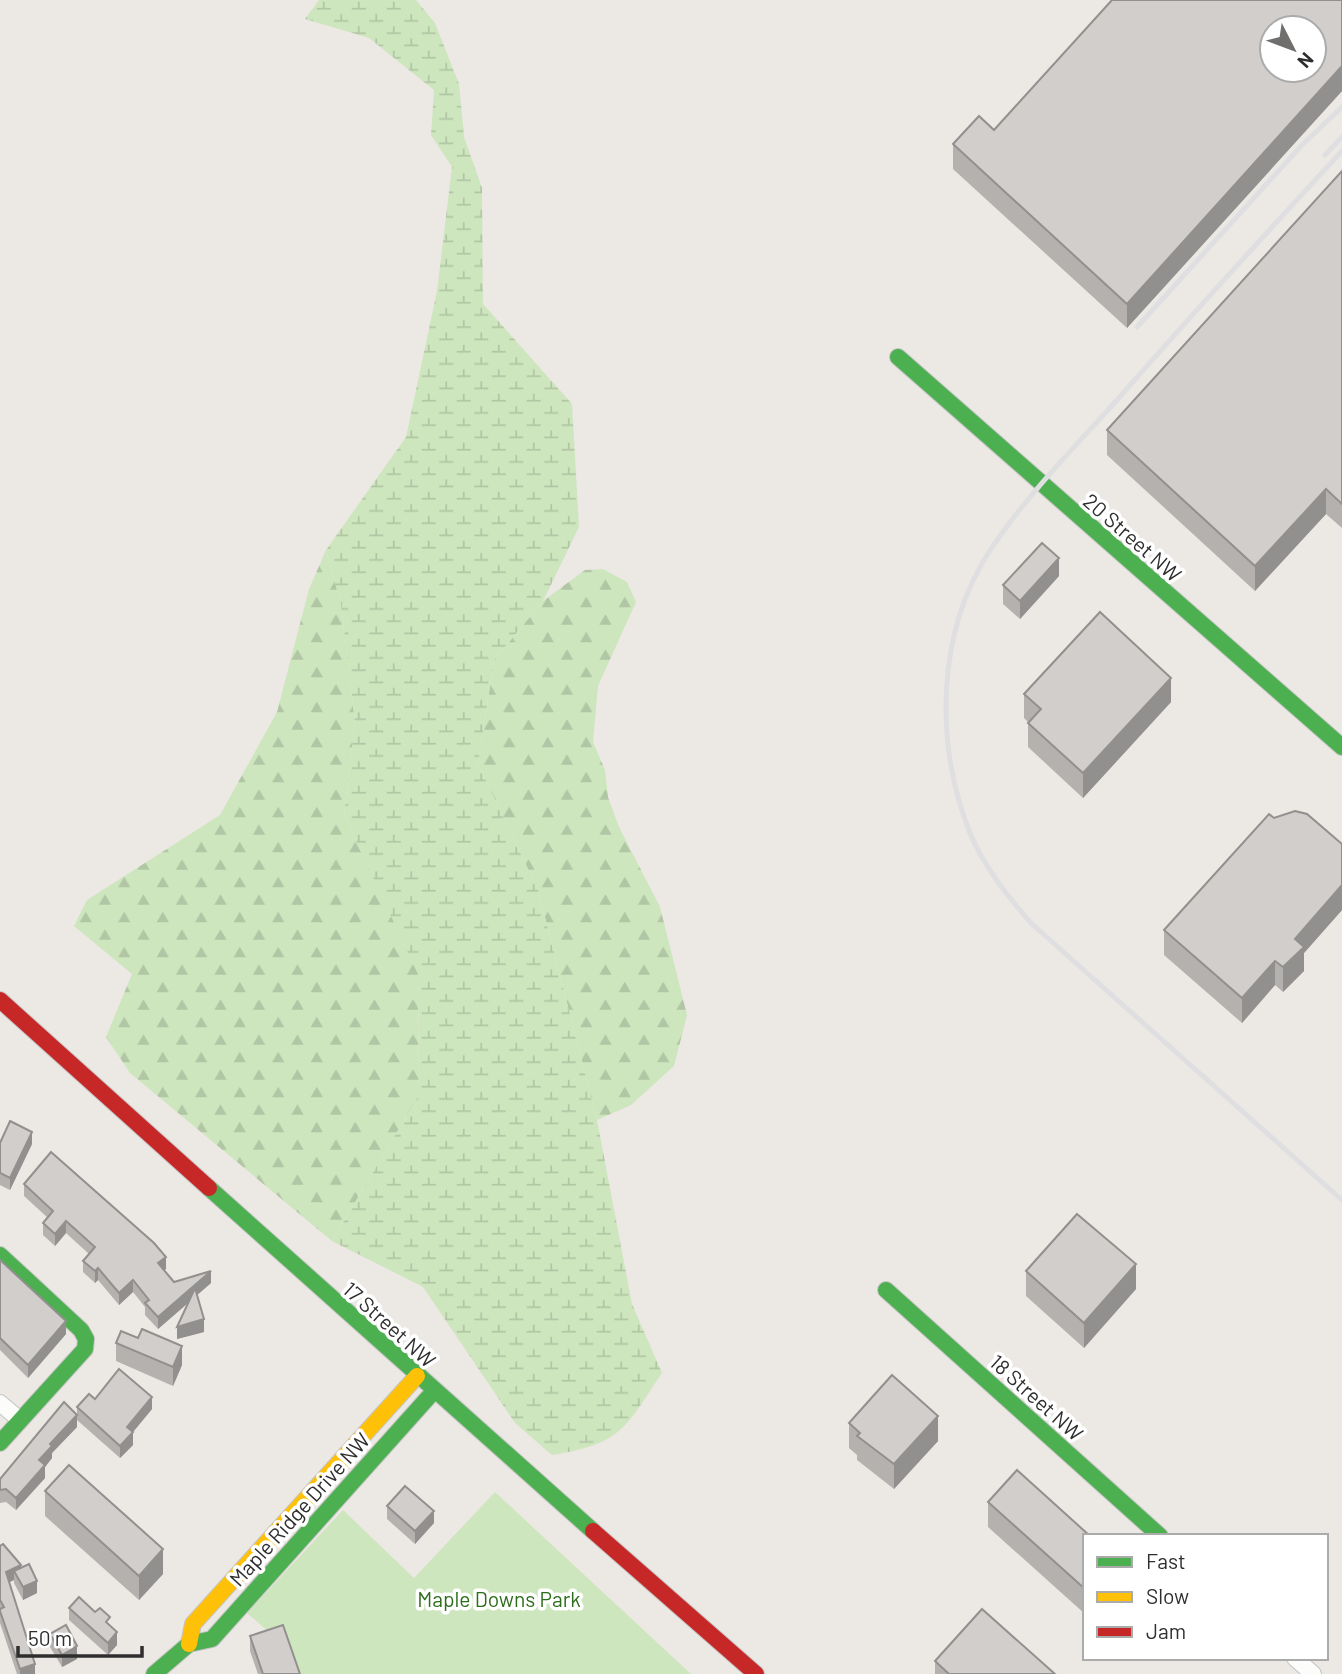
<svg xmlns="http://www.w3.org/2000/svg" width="1342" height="1674" font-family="Barlow,sans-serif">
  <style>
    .forest { fill: url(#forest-firs) }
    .wetland { fill: url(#wetland-marsh) }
    .park { fill: #cee6be }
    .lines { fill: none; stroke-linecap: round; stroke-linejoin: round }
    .street-casing { stroke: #c5c4c5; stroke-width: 18 }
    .fast-casing { stroke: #c5c4c5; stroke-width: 18 }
    .slow-casing { stroke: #c5c4c5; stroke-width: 18 }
    .jam-casing { stroke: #c5c4c5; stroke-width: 18 }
    .street { stroke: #fcfcfb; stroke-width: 16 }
    .fast { stroke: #4caf50; stroke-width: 16 }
    .slow { stroke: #ffc107; stroke-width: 16 }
    .jam { stroke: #c62828; stroke-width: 16 }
    .rail { stroke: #dfdfe1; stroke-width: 5 }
    .wall { fill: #b4b1af }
    .shaded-wall { fill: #92908e }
    .building { fill: #d1cecb; stroke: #92908e; stroke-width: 2; fill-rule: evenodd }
    .labels { text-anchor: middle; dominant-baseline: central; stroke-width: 7; stroke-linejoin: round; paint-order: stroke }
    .street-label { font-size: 21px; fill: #2e2e2e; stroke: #fff }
    .park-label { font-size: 21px; fill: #2c6e1b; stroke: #fff }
  </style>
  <defs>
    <pattern id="forest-firs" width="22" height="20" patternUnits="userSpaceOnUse" patternTransform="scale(1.75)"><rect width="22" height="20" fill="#cee6be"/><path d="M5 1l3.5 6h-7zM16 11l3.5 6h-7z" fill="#b1c6a4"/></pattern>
    <pattern id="wetland-marsh" width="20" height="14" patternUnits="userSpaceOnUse" patternTransform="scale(1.75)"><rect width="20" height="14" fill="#cee6be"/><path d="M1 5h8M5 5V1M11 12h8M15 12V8" fill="none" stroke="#b1c6a4"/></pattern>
  </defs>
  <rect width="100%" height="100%" fill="#ece8e4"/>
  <!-- forest -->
  <g class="forest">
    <path d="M 326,550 L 341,604 L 355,722 L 344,815 L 418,973 L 419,1095 L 332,1241 L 130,1073 L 106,1037 L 132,974 L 74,926 L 87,900 L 220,815 L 277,712 L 309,589 Z"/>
    <path d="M 603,569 L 627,582 L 636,602 L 598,686 L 593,742 L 605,770 L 608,797 L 619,827 L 660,907 L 687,1015 L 674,1066 L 631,1105 L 597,1120 L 538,890 L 478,764 L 494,660 L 543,601 L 585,570 Z"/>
  </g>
  <!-- wetland -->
  <path class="wetland" d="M 319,0 L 416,0 L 435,23 L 459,84 L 464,137 L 482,188 L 483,304 L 572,404 L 579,527 L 543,601 L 494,660 L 478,764 L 538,890 L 597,1120 L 632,1304 L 662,1373 C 625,1428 622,1444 552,1455 L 515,1423 L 423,1287 L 332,1241 L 419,1095 L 418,974 L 344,815 L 355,722 L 341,604 L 326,550 L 406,437 L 437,291 L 452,167 L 431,135 L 434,90 L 369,38 L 305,19 Z"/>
  <!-- park -->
  <path class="park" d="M 495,1492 L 691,1674 L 287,1674 L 276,1638 L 247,1613 L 343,1510 L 414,1578 Z"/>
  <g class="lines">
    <defs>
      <g id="street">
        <path d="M 0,1403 L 20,1420"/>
        <path d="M 1295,1658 L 1313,1674"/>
      </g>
      <g id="fast">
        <path d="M 898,357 L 1342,747"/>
        <path d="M 209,1188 L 593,1531"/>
        <path d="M 0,1255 L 81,1330 L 86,1339 L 85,1349 L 0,1443"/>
        <path d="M 886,1290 L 1160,1536"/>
        <path d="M 154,1674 L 189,1644 L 212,1639 L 434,1391"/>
      </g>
      <path id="slow" d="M 189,1644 L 193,1624 L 417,1376"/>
      <g id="jam">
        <path d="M 0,1000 L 209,1188"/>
        <path d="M 593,1531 L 756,1674"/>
      </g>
    </defs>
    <!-- street casing -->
    <use href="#street" class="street-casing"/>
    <!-- fast casing -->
    <use href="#fast" class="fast-casing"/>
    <!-- slow casing -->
    <use href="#slow" class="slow-casing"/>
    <!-- jam casing -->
    <use href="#jam" class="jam-casing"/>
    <!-- street -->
    <use href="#street" class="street"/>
    <!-- fast -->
    <use href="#fast" class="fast"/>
    <!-- slow -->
    <use href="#slow" class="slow"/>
    <!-- jam -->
    <use href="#jam" class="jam"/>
    <!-- rail -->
    <g class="rail">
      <path d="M 1342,151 C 1269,230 1196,310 1125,391 C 1079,443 1027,494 989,552 C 936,634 935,745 970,833 C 984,867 1008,897 1032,924 L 1342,1200"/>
      <path d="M 1325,155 L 1342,137"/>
      <path d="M 1137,327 L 1302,145 L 1342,107"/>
    </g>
  </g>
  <!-- wall -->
  <g class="wall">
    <path d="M 1342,0 L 1342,91 L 1127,328 L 953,169 L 953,144 Z"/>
    <path d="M 1342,171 L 1342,528 L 1326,514 L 1255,591 L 1107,455 L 1107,430 Z"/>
    <path d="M 1059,576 L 1020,619 L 1003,604 L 1003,585 Z"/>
    <path d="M 1024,694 L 1171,702 L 1083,798 L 1028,747 L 1028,722 L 1024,718 Z"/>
    <path d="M 1274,818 L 1342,844 L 1342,910 L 1304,953 L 1304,971 L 1283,992 L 1275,985 L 1242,1023 L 1164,955 L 1164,930 Z"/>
    <path d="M 0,1143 L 32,1144 L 10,1190 L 0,1185 Z"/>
    <path d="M 24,1184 L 166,1269 L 164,1270 L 174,1282 L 211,1283 L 197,1295 L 204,1332 L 177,1339 L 188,1303 L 158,1329 L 145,1315 L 145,1307 L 133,1292 L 119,1305 L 98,1280 L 95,1283 L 83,1272 L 83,1261 L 89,1254 L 66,1233 L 55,1246 L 43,1235 L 43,1223 L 48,1218 L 24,1196 Z"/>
    <path d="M 0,1260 L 66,1334 L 28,1378 L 0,1350 Z"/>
    <path d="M 1026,1271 L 1136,1289 L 1084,1348 L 1026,1296 Z"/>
    <path d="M 116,1343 L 182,1365 L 173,1386 L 116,1361 Z"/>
    <path d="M 95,1399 L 152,1409 L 133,1432 L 133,1445 L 120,1458 L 77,1420 L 77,1427 L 52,1453 L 52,1458 L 45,1467 L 45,1478 L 16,1510 L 6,1502 L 0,1503 L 0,1479 L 77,1414 L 77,1407 Z"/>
    <path d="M 849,1423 L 938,1441 L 894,1489 L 857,1460 L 857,1455 L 849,1448 Z"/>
    <path d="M 45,1491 L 163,1574 L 139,1600 L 45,1516 Z"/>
    <path d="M 988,1502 L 1085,1536 L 1085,1614 L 988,1527 Z"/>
    <path d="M 387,1506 L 434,1523 L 415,1544 L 387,1519 Z"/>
    <path d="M 0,1546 L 21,1567 L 37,1593 L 23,1600 L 14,1583 L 14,1580 L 9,1582 L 35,1674 L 17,1674 L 0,1623 Z"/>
    <path d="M 69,1608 L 110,1625 L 117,1645 L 108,1655 L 69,1620 Z"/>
    <path d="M 50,1634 L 77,1659 L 62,1667 L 50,1647 Z"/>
    <path d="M 250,1636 L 300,1674 L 258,1674 L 250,1651 Z"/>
    <path d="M 935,1661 L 1055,1674 L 935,1674 Z"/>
  </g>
  <!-- shaded-wall -->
  <g class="shaded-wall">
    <path d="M 1342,66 L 1342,91 L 1127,328 L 1127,304 Z"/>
    <path d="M 1326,489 L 1326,514 L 1255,591 L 1255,566 Z"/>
    <path d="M 1059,558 L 1059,576 L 1020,619 L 1020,601 Z"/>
    <path d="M 1171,678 L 1171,702 L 1083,798 L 1083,773 Z"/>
    <path d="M 1342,885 L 1342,910 L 1304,953 L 1304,971 L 1283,992 L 1283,967 L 1295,939 Z"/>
    <path d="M 1275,961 L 1275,985 L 1242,1023 L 1242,998 Z"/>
    <path d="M 32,1132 L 32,1144 L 10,1190 L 10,1178 Z"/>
    <path d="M 66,1221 L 66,1233 L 55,1246 L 55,1234 Z"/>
    <path d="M 166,1257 L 166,1269 L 158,1275 L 158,1263 Z"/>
    <path d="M 1136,1264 L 1136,1289 L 1084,1348 L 1084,1323 Z"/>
    <path d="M 98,1268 L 98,1280 L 95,1283 L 95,1271 Z"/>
    <path d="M 211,1271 L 211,1283 L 158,1329 L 158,1317 Z"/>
    <path d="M 133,1280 L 133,1292 L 119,1305 L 119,1293 Z"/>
    <path d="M 204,1319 L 204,1332 L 177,1339 L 177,1327 Z"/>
    <path d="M 66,1321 L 66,1334 L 28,1378 L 28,1365 Z"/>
    <path d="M 182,1346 L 182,1365 L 173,1386 L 173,1367 Z"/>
    <path d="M 152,1397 L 152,1409 L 133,1432 L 133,1445 L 120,1458 L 120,1446 L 127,1427 Z"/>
    <path d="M 77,1415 L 77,1427 L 52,1453 L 52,1458 L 45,1467 L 45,1478 L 16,1510 L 16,1498 L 50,1444 Z"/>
    <path d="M 938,1416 L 938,1441 L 894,1489 L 894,1464 Z"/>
    <path d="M 434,1511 L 434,1523 L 415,1544 L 415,1531 Z"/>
    <path d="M 163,1549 L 163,1574 L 139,1600 L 139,1576 Z"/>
    <path d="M 21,1565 L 21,1577 L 14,1571 L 14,1580 L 6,1584 L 6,1572 Z"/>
    <path d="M 37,1581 L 37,1593 L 23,1600 L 23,1587 Z"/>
    <path d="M 117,1632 L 117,1645 L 108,1655 L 108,1643 Z"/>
    <path d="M 77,1646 L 77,1659 L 62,1667 L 62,1655 Z"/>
    <path d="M 35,1664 L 35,1674 L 20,1674 L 20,1669 Z"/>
  </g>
  <!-- building -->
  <g class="building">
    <path d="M 1112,0 L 1342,0 L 1342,66 L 1127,304 L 953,144 L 979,116 L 994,130 ZM 1272,28 L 1314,28 L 1314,70 L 1272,70 Z"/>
    <path d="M 1342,171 L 1342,504 L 1326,489 L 1255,566 L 1107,430 Z"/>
    <path d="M 1042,543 L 1059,558 L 1020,601 L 1003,585 Z"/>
    <path d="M 1100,612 L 1171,678 L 1083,773 L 1028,723 L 1041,709 L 1024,694 Z"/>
    <path d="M 1295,811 L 1307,814 L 1342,844 L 1342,885 L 1295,939 L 1304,947 L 1283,967 L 1275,961 L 1242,998 L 1164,930 L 1269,814 L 1274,818 Z"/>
    <path d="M 10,1121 L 32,1132 L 10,1178 L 0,1173 L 0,1143 Z"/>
    <path d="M 51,1152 L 154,1243 L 166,1257 L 158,1263 L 174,1282 L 211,1271 L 158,1317 L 145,1303 L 149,1300 L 133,1280 L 119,1293 L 98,1268 L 95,1271 L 83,1261 L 95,1247 L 66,1221 L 55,1234 L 43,1223 L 53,1211 L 24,1184 Z"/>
    <path d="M 1077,1214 L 1136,1264 L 1084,1323 L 1026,1271 Z"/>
    <path d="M 0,1260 L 66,1321 L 28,1365 L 0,1338 Z"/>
    <path d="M 195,1288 L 204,1319 L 177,1327 Z"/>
    <path d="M 142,1329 L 182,1346 L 173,1367 L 116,1343 L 121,1331 L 138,1338 Z"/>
    <path d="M 119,1369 L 152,1397 L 127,1427 L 133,1432 L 120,1446 L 77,1407 L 89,1394 L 95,1399 Z"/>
    <path d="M 892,1375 L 938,1416 L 894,1464 L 857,1436 L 860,1433 L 849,1423 Z"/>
    <path d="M 64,1402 L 77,1415 L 50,1444 L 52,1446 L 39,1460 L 45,1465 L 16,1498 L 6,1489 L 0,1490 L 0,1479 Z"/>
    <path d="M 69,1465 L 163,1549 L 139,1576 L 45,1491 Z"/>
    <path d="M 1017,1470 L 1090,1536 L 1085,1536 L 1085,1589 L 988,1502 Z"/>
    <path d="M 405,1486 L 434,1511 L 415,1531 L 387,1506 Z"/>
    <path d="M 3,1544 L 21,1565 L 6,1572 L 35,1664 L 20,1669 L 0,1611 L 0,1609 L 4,1607 L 0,1600 L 0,1546 Z"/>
    <path d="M 29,1564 L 37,1581 L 23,1587 L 14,1571 Z"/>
    <path d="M 79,1597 L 95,1612 L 100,1608 L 110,1617 L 106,1622 L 117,1632 L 108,1643 L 69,1608 Z"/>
    <path d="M 982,1609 L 1055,1674 L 949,1674 L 935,1661 Z"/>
    <path d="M 66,1625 L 77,1646 L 62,1655 L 50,1634 Z"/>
    <path d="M 283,1625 L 300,1674 L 263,1674 L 250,1636 Z"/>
  </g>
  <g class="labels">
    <!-- street labels -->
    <g class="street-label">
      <text transform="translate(1133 537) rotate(41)">20 Street NW</text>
      <text transform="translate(390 1324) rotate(42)">17 Street NW</text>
      <text transform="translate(1037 1397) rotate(42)">18 Street NW</text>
      <text transform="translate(299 1509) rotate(-48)">Maple Ridge Drive NW</text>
    </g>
    <!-- park labels -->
    <g class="park-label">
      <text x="499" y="1598">Maple Downs Park</text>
    </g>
  </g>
  <!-- legend -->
  <rect x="1083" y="1534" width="245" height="126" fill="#ffffff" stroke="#ababab" stroke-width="2"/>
  <rect x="1097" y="1557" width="35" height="10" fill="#4caf50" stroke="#ababab" stroke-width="2"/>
  <text x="1146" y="1569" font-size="21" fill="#2e2e2e">Fast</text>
  <rect x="1097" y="1592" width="35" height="10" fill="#ffc107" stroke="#ababab" stroke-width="2"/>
  <text x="1146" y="1604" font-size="21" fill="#2e2e2e">Slow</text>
  <rect x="1097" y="1627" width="35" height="10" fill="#c62828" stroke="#ababab" stroke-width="2"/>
  <text x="1146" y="1639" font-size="21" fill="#2e2e2e">Jam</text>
  <!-- north arrow -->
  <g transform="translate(1293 49) rotate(132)"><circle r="33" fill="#ffffff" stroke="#ababab" stroke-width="2"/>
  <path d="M0-5L12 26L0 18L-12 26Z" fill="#706f6e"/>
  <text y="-10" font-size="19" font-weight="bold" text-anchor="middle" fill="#2e2e2e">N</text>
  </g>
  <!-- scale -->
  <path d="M18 1646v10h124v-10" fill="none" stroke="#2e2e2e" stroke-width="3.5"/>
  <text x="28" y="1646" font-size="21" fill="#2e2e2e" stroke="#ffffff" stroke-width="5" paint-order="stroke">50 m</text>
</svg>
